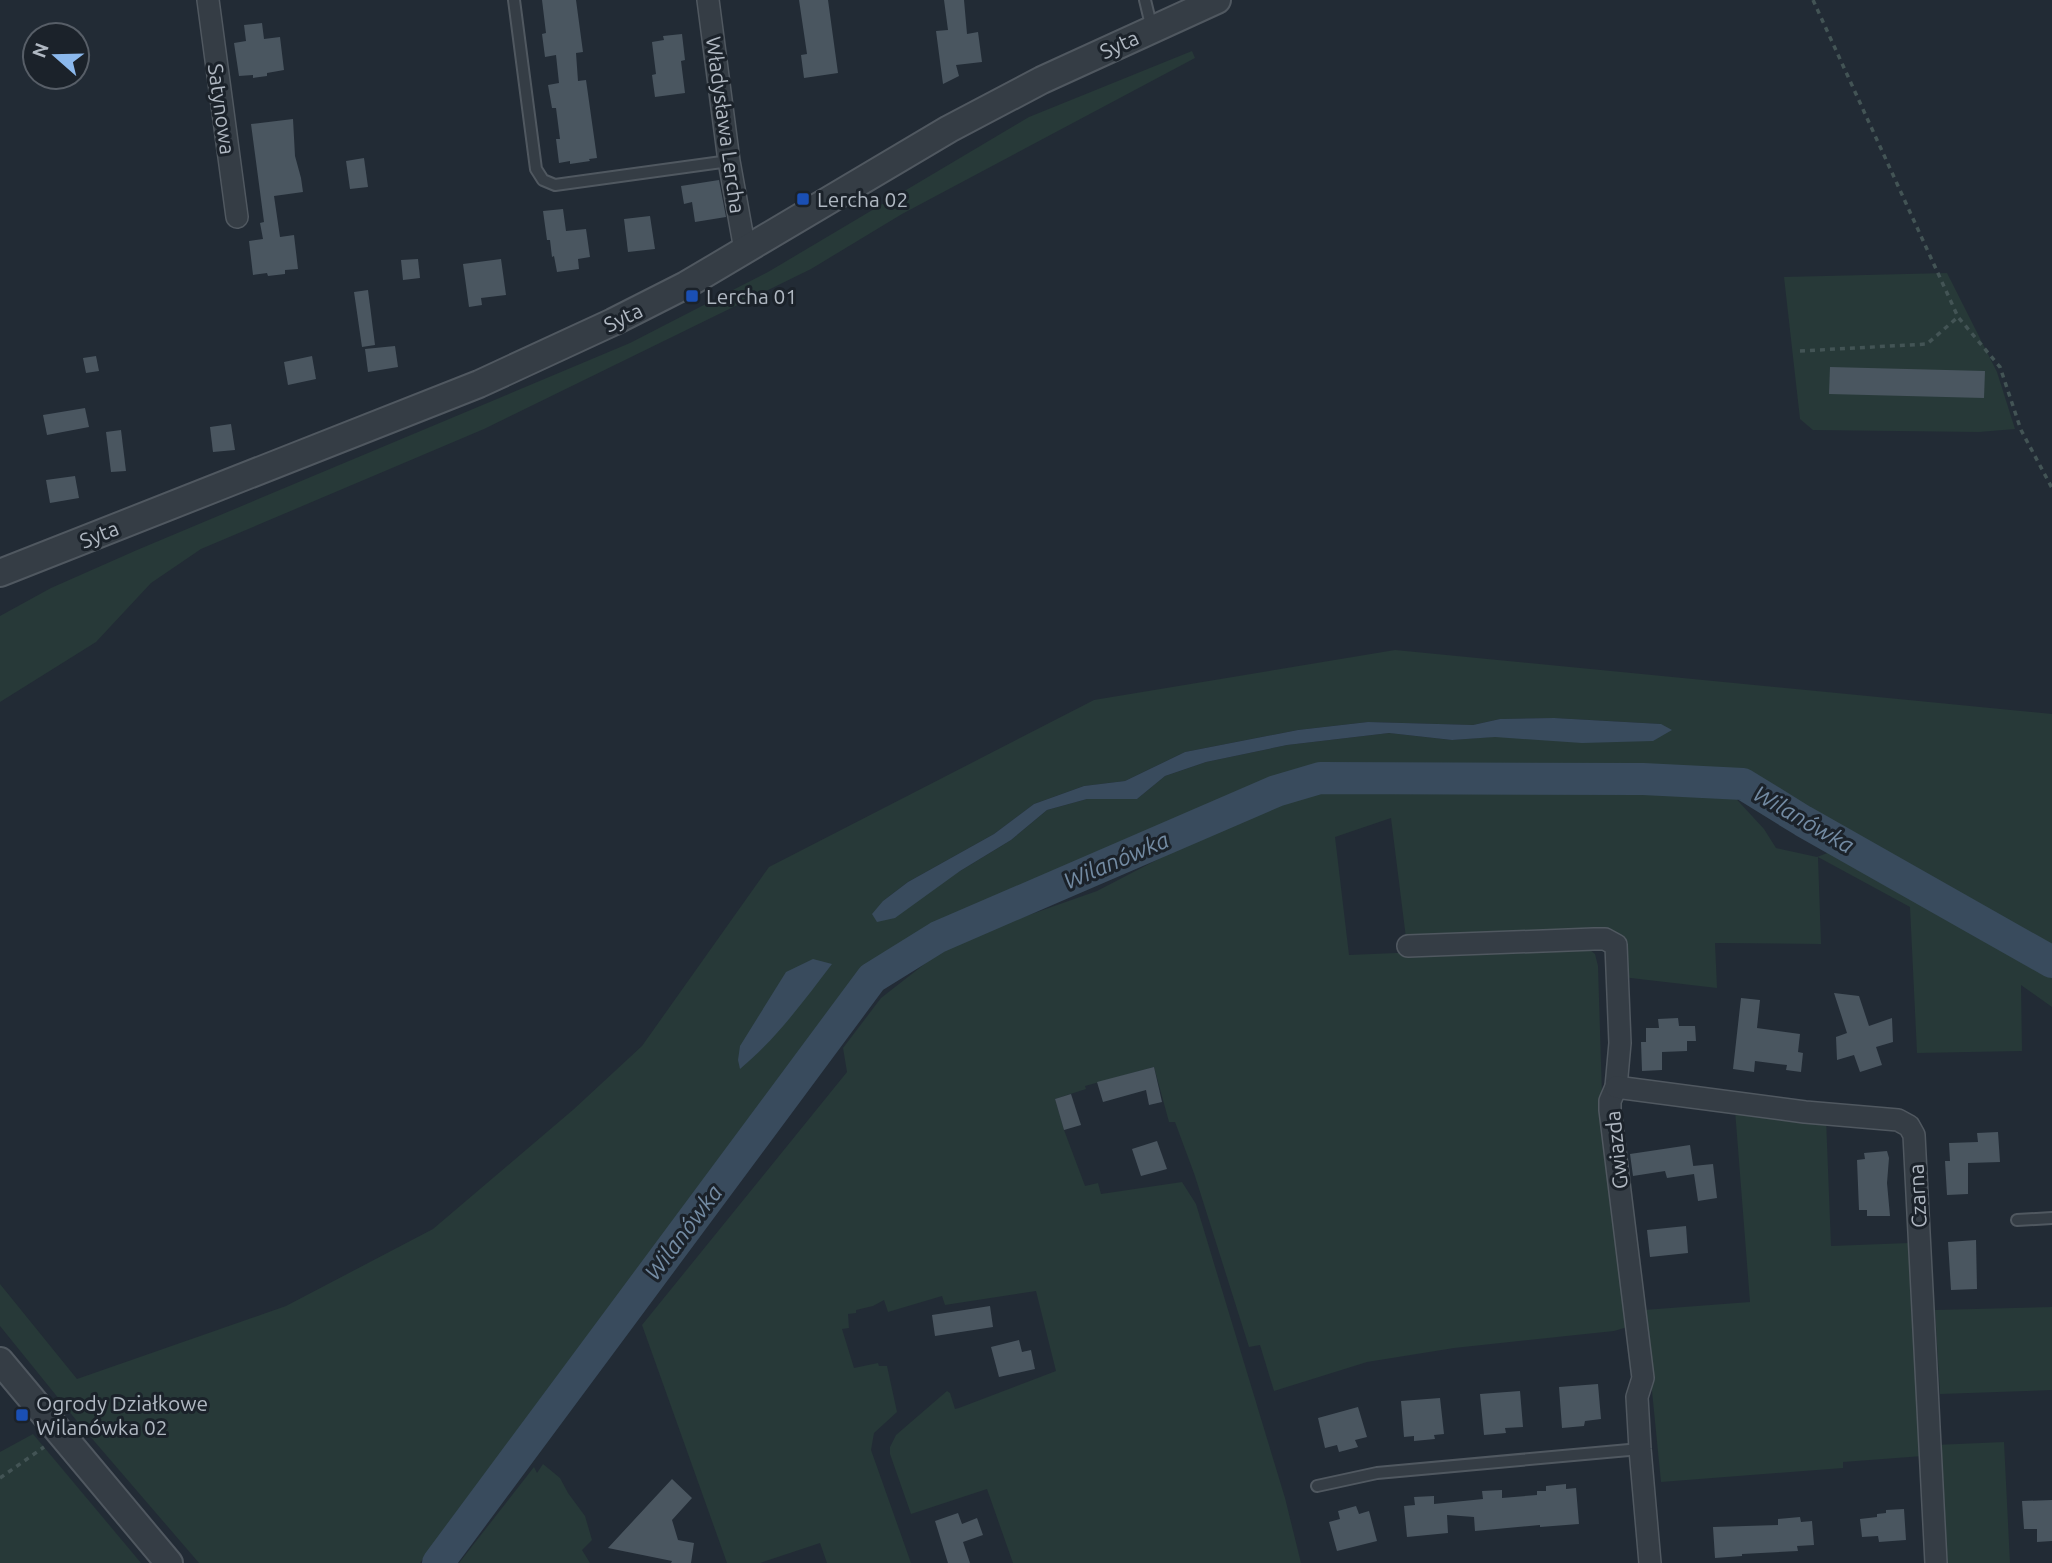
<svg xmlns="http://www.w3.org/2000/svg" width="2052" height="1563" font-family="Ubuntu,sans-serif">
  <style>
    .green { fill: #273938; fill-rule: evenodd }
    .water { fill: #394b5d }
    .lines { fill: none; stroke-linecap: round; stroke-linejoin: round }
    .river { stroke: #394b5d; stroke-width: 32 }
    .building { fill: #4a5660 }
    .service-casing { stroke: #505860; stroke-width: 14 }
    .minor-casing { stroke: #505860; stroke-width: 24 }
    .tertiary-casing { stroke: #505860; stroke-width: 30 }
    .path { stroke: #435455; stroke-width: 3.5; stroke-dasharray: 5 5; stroke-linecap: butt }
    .service { stroke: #353d45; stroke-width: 10 }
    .minor { stroke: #353d45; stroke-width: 21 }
    .tertiary { stroke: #353d45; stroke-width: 26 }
    .transit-dot { fill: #1a4fb4; stroke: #1b222a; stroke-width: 2.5 }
    .labels { text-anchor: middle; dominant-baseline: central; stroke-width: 6; stroke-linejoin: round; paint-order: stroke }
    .street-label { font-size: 21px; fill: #b0b8c2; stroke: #1b222a }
    .poi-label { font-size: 21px; fill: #b0b8c2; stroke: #1b222a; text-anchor: start }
    .water-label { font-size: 23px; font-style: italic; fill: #738ba3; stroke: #1b222a }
  </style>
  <rect width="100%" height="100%" fill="#222b35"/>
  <!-- green -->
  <g class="green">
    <path d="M 1192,51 L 1195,58 L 902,214 L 811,269 L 484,429 L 201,549 L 151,583 L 96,642 L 0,702 L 0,616 L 51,588 L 137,550 L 630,343 L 768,272 L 1029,117 Z"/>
    <path d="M 1947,273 L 1997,372 L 2015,429 L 1979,432 L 1813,430 L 1800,419 L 1784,277 Z"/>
    <path d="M 1395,650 L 2052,714 L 2052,957 L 2044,970 L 2052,976 L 2052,1007 L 2021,985 L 2022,1051 L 1917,1053 L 1910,907 L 1818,857 L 1821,944 L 1715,943 L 1717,988 L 1622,977 L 1622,937 L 1406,938 L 1391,818 L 1335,837 L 1349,955 L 1584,945 L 1595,954 L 1598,966 L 1602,1095 L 1631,1326 L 1614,1331 L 1454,1348 L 1367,1362 L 1274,1391 L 1260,1345 L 1249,1347 L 1195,1176 L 1175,1122 L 1169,1122 L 1154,1067 L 1085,1086 L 1086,1089 L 1055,1099 L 1064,1130 L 1085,1186 L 1098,1183 L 1101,1194 L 1182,1182 L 1196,1204 L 1285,1498 L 1301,1563 L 1013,1563 L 987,1489 L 911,1514 L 890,1454 L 890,1447 L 896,1435 L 947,1391 L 950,1393 L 955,1409 L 959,1408 L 1056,1371 L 1036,1291 L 945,1305 L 942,1296 L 888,1312 L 884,1300 L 873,1306 L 856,1310 L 856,1313 L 848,1314 L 849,1328 L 842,1329 L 854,1368 L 878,1363 L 879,1366 L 887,1366 L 897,1412 L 874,1433 L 871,1450 L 911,1563 L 827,1563 L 820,1543 L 760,1563 L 727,1563 L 642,1325 L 847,1072 L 843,1048 L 881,998 L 945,948 L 1006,923 L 1097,891 L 1195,840 L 1317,789 L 1387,787 L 1486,792 L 1607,787 L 1691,794 L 1712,790 L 1729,791 L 1764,829 L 1776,848 L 1817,857 L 1830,852 L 1856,857 L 1929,898 L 1937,885 L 1744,776 L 1681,770 L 1316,766 L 937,928 L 887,961 L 860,984 L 420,1563 L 199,1563 L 76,1420 L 0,1326 L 0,1284 L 77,1379 L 286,1306 L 433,1229 L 574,1109 L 642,1046 L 769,867 L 1094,700 ZM 1554,718 L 1661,724 L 1452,740 L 1389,733 L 1287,745 L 1206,762 L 1165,776 L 1137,799 L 1087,799 L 1047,810 L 1011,840 L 960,871 L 883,901 L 908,882 L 994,834 L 1034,804 L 1084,786 L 1125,781 L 1185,752 L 1298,730 L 1368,722 L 1473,725 L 1500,719 Z"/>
    <path d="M 1735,1110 L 1826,1118 L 1831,1246 L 1909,1243 L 1923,1456 L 1843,1462 L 1843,1468 L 1661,1482 L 1644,1310 L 1750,1302 Z"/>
    <path d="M 2052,1307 L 2052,1390 L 1940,1394 L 1935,1310 Z"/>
    <path d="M 33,1434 L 141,1563 L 0,1563 L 0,1452 Z"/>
    <path d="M 2004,1442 L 2010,1563 L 1941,1563 L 1935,1445 Z"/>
    <path d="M 543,1464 L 560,1478 L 568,1493 L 585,1516 L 592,1540 L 582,1550 L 590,1563 L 459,1563 L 534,1467 L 537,1473 Z"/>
  </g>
  <!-- water -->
  <g class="water">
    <path d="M 1554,718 L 1661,724 L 1672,730 L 1653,741 L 1582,743 L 1495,737 L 1452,740 L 1389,733 L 1287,745 L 1206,762 L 1165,776 L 1137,799 L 1087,799 L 1047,810 L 1011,840 L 960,871 L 895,918 L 877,922 L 872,914 L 883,901 L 908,882 L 994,834 L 1034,804 L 1084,786 L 1125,781 L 1185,752 L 1298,730 L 1368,722 L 1473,725 L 1500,719 Z"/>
    <path d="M 813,959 L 832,964 C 803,1002 776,1039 740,1069 L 738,1060 L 740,1046 L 786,972 Z"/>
  </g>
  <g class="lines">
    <!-- river -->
    <path class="river" d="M 438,1563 L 872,978 L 938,937 L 1276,791 L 1320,778 L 1643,779 L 1743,784 L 1803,821 L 2052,962"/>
  </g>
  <!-- building -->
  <g class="building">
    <path d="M 542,0 L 576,0 L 583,52 L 576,53 L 578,81 L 586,80 L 597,158 L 589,159 L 590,161 L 570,164 L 570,161 L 559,163 L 556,139 L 560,139 L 556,108 L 552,108 L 548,85 L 559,83 L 556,55 L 545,57 L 542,34 L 546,33 Z"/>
    <path d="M 799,0 L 828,0 L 838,73 L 804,78 L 801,55 L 807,54 Z"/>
    <path d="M 944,0 L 964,0 L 967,34 L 978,32 L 982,62 L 956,65 L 959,76 L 943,84 L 936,31 L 948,30 Z"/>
    <path d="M 262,23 L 264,39 L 280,37 L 284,70 L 267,73 L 267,76 L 253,78 L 253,75 L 239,76 L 234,43 L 246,41 L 244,25 Z"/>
    <path d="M 682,34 L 685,60 L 681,61 L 685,93 L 655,97 L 652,75 L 656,74 L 652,42 L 664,40 L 663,36 Z"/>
    <path d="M 293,119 L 295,156 L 301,178 L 303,192 L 274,196 L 280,237 L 294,235 L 298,269 L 285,270 L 285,274 L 268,276 L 267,273 L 253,275 L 249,241 L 263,239 L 260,223 L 264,222 L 251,124 Z"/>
    <path d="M 364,158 L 368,187 L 350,189 L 346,161 Z"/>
    <path d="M 719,180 L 726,217 L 695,222 L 692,202 L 684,204 L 681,186 Z"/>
    <path d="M 563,209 L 566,231 L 586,229 L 590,257 L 578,259 L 579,269 L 557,272 L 554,256 L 552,257 L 550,240 L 547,240 L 543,211 Z"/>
    <path d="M 650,216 L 655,249 L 628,252 L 624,219 Z"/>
    <path d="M 418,259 L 420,278 L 403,280 L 401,260 Z"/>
    <path d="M 501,259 L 506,295 L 481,298 L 482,305 L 469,307 L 463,264 Z"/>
    <path d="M 368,290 L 375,345 L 362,347 L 354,292 Z"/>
    <path d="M 395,346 L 398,367 L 368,372 L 365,349 Z"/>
    <path d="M 96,356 L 99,371 L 86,373 L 83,358 Z"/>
    <path d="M 312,356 L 316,379 L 288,385 L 284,362 Z"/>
    <path d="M 1830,367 L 1985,371 L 1984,398 L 1829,394 Z"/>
    <path d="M 85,408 L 89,427 L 47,435 L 43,415 Z"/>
    <path d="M 231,424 L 235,450 L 213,452 L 210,427 Z"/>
    <path d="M 121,430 L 126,471 L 111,472 L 106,432 Z"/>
    <path d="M 75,476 L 79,498 L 50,503 L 46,480 Z"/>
    <path d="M 1834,993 L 1859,996 L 1869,1026 L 1892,1018 L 1893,1042 L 1876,1047 L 1882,1065 L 1860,1072 L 1854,1055 L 1837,1060 L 1836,1037 L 1847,1033 Z"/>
    <path d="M 1741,998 L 1760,1000 L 1757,1028 L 1800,1034 L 1798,1052 L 1803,1053 L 1801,1072 L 1786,1070 L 1787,1065 L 1755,1061 L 1754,1072 L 1733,1069 Z"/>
    <path d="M 1678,1018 L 1679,1026 L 1695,1026 L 1696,1041 L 1687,1041 L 1687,1051 L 1662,1052 L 1662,1070 L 1642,1071 L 1641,1042 L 1646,1042 L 1646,1028 L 1659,1028 L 1658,1019 Z"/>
    <path d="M 1154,1067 L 1162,1102 L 1149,1105 L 1146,1090 L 1103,1102 L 1097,1082 Z"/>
    <path d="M 1071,1094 L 1081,1125 L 1064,1130 L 1055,1099 Z"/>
    <path d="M 1998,1132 L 2000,1162 L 1968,1163 L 1968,1194 L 1947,1195 L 1945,1161 L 1950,1161 L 1949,1143 L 1978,1142 L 1977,1133 Z"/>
    <path d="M 1157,1141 L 1167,1169 L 1141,1176 L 1132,1149 Z"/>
    <path d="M 1690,1145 L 1694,1171 L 1693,1166 L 1713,1164 L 1717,1198 L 1698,1201 L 1694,1174 L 1667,1178 L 1665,1171 L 1633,1176 L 1630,1154 Z"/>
    <path d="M 1887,1151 L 1889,1158 L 1887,1183 L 1890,1216 L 1867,1216 L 1867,1210 L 1859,1210 L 1857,1160 L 1865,1159 L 1864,1153 Z"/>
    <path d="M 1686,1226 L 1688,1253 L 1650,1257 L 1647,1230 Z"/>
    <path d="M 1976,1240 L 1977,1289 L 1951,1290 L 1948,1242 Z"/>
    <path d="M 990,1306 L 993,1327 L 935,1336 L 932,1315 Z"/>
    <path d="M 1019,1340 L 1022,1352 L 1031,1350 L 1035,1369 L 999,1377 L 991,1347 Z"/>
    <path d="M 1598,1384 L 1601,1419 L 1585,1421 L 1584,1426 L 1562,1428 L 1559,1387 Z"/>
    <path d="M 1520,1391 L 1523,1427 L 1505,1428 L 1506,1433 L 1484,1435 L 1480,1394 Z"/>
    <path d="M 1440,1398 L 1444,1434 L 1434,1435 L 1435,1439 L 1414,1441 L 1414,1436 L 1404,1437 L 1401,1401 Z"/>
    <path d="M 1358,1407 L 1367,1437 L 1355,1440 L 1358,1447 L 1339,1452 L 1337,1445 L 1325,1448 L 1318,1418 Z"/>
    <path d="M 672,1479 L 692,1498 L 672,1520 L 678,1540 L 694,1543 L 691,1563 L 671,1563 L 672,1561 L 608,1548 Z"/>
    <path d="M 1566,1484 L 1566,1489 L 1576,1488 L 1579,1524 L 1540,1527 L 1540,1525 L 1475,1531 L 1474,1517 L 1447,1515 L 1448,1533 L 1407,1537 L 1404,1506 L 1415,1505 L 1414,1497 L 1434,1496 L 1434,1504 L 1483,1499 L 1482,1491 L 1502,1490 L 1502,1498 L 1537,1495 L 1537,1491 L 1546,1491 L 1546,1486 Z"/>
    <path d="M 2052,1500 L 2052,1541 L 2037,1542 L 2037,1529 L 2024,1529 L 2022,1501 Z"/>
    <path d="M 1356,1506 L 1359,1514 L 1369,1511 L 1377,1541 L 1337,1551 L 1329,1522 L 1340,1519 L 1338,1511 Z"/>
    <path d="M 1904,1509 L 1906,1540 L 1879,1542 L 1878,1536 L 1862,1537 L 1860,1519 L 1877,1517 L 1877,1514 L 1886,1513 L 1886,1510 Z"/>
    <path d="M 958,1513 L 962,1524 L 977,1518 L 983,1535 L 963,1542 L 970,1563 L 948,1563 L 935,1521 Z"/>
    <path d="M 1800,1517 L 1801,1522 L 1812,1521 L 1814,1545 L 1797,1546 L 1798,1551 L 1742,1554 L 1742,1556 L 1715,1558 L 1713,1527 L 1778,1525 L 1778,1519 Z"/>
  </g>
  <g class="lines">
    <defs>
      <g id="service">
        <path d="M 514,0 L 536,169 L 543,180 L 555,185 L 729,161"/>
        <path d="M 1145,0 L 1152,29"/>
        <path d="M 2017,1220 L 2052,1218"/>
        <path d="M 1317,1486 L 1377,1473 L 1640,1449"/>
      </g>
      <g id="minor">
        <path d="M 208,0 L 237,217"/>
        <path d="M 708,0 L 729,161 L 745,250"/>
        <path d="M 1408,946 L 1594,939 L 1605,939 L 1616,945 L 1620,1043 L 1616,1087 L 1610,1101 L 1610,1110 L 1643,1378 L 1637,1397 L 1640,1449 L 1650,1563"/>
        <path d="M 1616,1087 L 1805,1112 L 1898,1120 L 1909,1126 L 1914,1135 L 1936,1563"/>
      </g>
      <g id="tertiary">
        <path d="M 0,573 L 479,384 L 613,322 L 686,285 L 949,129 L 1042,80 L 1217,0"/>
        <path d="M 0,1361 L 169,1563"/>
      </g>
    </defs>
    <!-- service casing -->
    <use href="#service" class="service-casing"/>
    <!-- minor casing -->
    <use href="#minor" class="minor-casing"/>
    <!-- tertiary casing -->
    <use href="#tertiary" class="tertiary-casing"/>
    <!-- path -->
    <g class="path">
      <path d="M 1813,0 L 1958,317 L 2000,367 L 2021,430 L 2052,488"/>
      <path d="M 1800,351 L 1927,344 L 1958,317"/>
      <path d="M 0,1478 L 44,1447"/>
    </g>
    <!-- service -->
    <use href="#service" class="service"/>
    <!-- minor -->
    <use href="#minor" class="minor"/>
    <!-- tertiary -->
    <use href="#tertiary" class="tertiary"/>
  </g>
  <!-- markers -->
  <g class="transit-dot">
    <rect x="796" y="192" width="14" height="14" rx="3.5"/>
    <rect x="685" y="289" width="14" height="14" rx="3.5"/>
    <rect x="15" y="1408" width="14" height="14" rx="3.5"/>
  </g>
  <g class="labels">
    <!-- street labels -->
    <g class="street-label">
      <text transform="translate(1119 44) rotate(-25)">Syta</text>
      <text transform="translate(222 109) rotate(82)">Satynowa</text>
      <text transform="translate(726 125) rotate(82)">Władysława Lercha</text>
      <text transform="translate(623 317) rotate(-26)">Syta</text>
      <text transform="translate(99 534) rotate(-22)">Syta</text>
      <text transform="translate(1616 1150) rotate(-96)">Gwiazda</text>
      <text transform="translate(1917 1196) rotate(-93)">Czarna</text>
    </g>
    <!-- poi labels -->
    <g class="poi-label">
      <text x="817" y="199">Lercha 02</text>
      <text x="706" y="296">Lercha 01</text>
      <text x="36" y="1403">Ogrody Działkowe<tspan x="36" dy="24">Wilanówka 02</tspan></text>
    </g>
    <!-- water labels -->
    <g class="water-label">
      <text transform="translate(1804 819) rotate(30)">Wilanówka</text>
      <text transform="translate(1116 860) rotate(-23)">Wilanówka</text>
      <text transform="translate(683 1232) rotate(-53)">Wilanówka</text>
    </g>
  </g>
  <!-- north arrow -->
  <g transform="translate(56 56) rotate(290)"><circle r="33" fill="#1b222a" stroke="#575e67" stroke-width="2"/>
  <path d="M0-5L12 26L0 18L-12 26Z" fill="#8bb8ec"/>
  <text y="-10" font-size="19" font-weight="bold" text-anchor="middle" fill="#b0b8c2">N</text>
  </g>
</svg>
